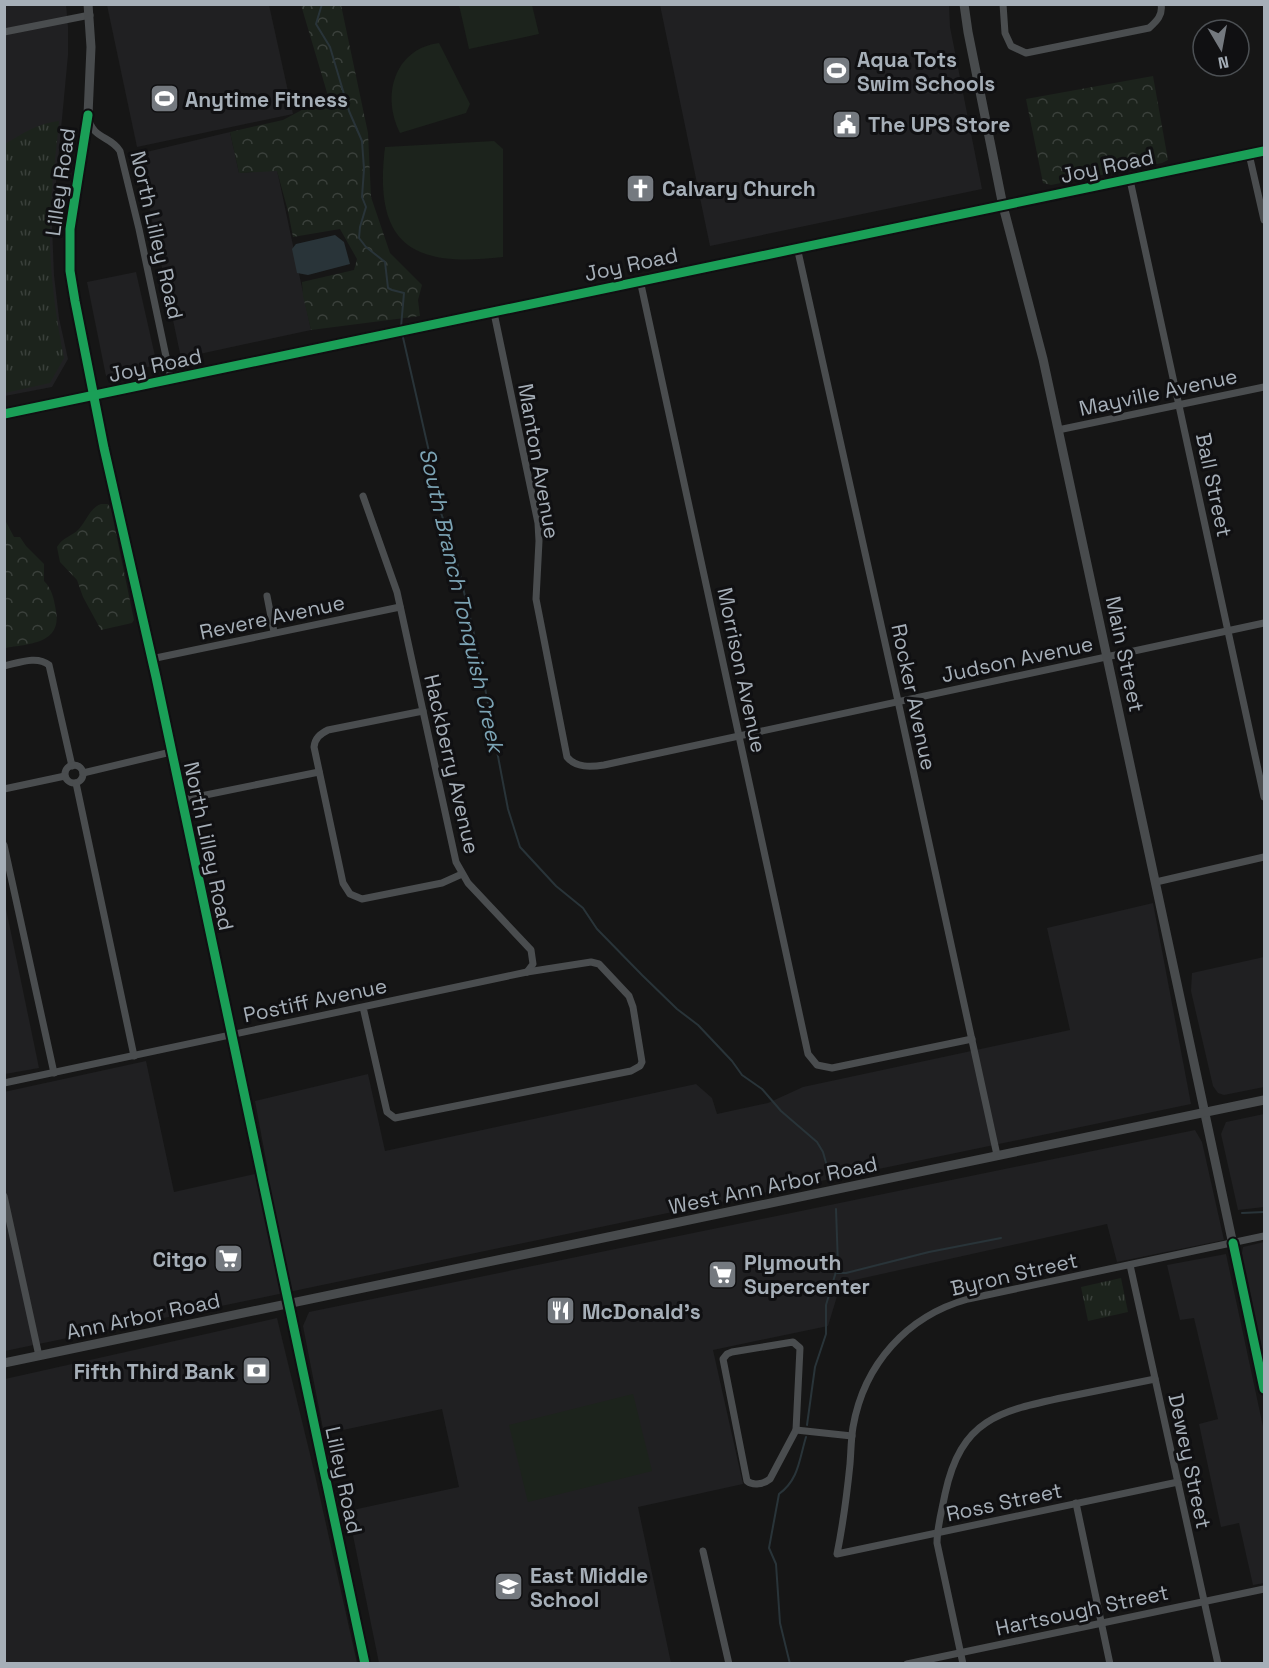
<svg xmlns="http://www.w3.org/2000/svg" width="1269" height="1668" font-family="'Space Grotesk',sans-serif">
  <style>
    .built { fill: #202022 }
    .grass { fill: url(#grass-tufts) }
    .forest { fill: url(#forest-crowns) }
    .pitch { fill: #1c231c }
    .water { fill: #293439 }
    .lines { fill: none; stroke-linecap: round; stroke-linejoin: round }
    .stream { stroke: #293439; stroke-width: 2 }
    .street { stroke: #4a4d4f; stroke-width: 7 }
    .secondary { stroke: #484b4d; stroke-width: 9 }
    .cycleway-casing { stroke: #101012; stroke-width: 13 }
    .cycleway { stroke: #1a9f57; stroke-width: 9 }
    .labels { text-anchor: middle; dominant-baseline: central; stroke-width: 6; stroke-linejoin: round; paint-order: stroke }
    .poi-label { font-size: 21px; font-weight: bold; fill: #a6afb8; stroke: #101012; text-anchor: start }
    .street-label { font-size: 21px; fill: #a6afb8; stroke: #101012 }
    .water-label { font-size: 22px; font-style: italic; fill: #7ca4b5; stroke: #101012 }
  </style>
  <defs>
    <pattern id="grass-tufts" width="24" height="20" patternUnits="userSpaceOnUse" patternTransform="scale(1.5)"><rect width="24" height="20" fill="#1c231c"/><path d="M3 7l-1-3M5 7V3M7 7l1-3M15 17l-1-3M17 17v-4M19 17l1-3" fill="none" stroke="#3a403b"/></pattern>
    <pattern id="forest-crowns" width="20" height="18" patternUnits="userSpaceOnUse" patternTransform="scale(1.5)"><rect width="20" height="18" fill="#1c231c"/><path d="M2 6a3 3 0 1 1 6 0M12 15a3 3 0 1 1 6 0" fill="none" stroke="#3a403b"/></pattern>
  </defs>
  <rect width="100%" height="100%" fill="#161616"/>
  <!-- built -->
  <g class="built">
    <path d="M 5,5 L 66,5 L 68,27 L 68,55 L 52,225 L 54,275 L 59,318 L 68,359 L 52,387 L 5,396 Z"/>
    <path d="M 107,5 L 269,5 L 293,114 L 137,147 Z"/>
    <path d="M 660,5 L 949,5 L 950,27 L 982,189 L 710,246 Z"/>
    <path d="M 230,132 L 239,173 L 277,170 L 311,330 L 181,358 L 138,154 Z"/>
    <path d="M 136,272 L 157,365 L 106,376 L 87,282 Z"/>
    <path d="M 1153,903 L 1191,1104 L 5,1351 L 4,1092 L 146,1061 L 174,1192 L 268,1171 L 255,1101 L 368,1074 L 385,1151 L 696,1084 L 712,1098 L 717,1114 L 768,1103 L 803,1087 L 1070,1030 L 1047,928 Z"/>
    <path d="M 5,904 L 39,1068 L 5,1074 L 4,1074 Z"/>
    <path d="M 1264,957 L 1264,1087 L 1224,1095 L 1218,1093 L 1213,1086 L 1191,991 L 1192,973 Z"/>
    <path d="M 1264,1114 L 1264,1207 L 1238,1210 L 1221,1134 L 1226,1122 Z"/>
    <path d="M 1195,1130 L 1202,1142 L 1224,1240 L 1117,1262 L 1107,1224 L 841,1283 L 828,1326 L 713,1350 L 743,1484 L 638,1507 L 671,1663 L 379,1663 L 348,1511 L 459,1487 L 442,1409 L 324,1434 L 303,1326 L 309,1312 Z"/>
    <path d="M 1264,1242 L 1264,1357 L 1242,1253 L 1243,1247 Z"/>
    <path d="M 1226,1254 L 1264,1431 L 1264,1583 L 1253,1585 L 1239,1523 L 1221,1527 L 1199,1424 L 1218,1419 L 1194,1318 L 1180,1320 L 1167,1265 Z"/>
    <path d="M 277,1318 L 315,1475 L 357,1663 L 5,1663 L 5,1379 Z"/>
  </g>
  <!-- grass -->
  <g class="grass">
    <path d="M 59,121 C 56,154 51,188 50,222 C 49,268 55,313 64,358 L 50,383 L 5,393 L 5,144 C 22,134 38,123 59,121 Z"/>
    <path d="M 1121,1278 L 1128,1312 L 1088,1321 L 1081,1287 Z"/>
  </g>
  <!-- forest -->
  <g class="forest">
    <path d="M 301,5 L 341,5 L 368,133 L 371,197 L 390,253 L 422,285 L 418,300 L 420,316 L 311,330 L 303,296 L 302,282 L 354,270 L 357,259 L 340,229 L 293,237 L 288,211 L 277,171 L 239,173 L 230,132 L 283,120 L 328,96 Z"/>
    <path d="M 1153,76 L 1168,160 L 1162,163 L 1051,185 L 1043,183 L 1026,99 Z"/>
    <path d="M 101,504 L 108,504 L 111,509 L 134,620 L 132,623 L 101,630 L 83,597 L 77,580 L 60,562 L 57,547 C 63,537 71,537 79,529 C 87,520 90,508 101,504 Z"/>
    <path d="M 5,520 L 14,537 L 20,537 L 26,546 L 44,564 L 44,581 C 52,589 54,599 56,611 C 62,644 28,644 5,648 Z"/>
  </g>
  <!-- pitch -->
  <g class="pitch">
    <path d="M 459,5 L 532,5 L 539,34 L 469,49 Z"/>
    <path d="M 439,43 L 470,104 L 466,113 L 400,133 C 381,96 394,49 439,43 Z"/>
    <path d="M 494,141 L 503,149 L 503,257 C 412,268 373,245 385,147 Z"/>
    <path d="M 633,1394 L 652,1471 L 528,1502 L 509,1425 Z"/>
  </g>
  <!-- water -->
  <path class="water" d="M 335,235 L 344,242 L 350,264 L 308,275 L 297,273 L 292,249 L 296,244 Z"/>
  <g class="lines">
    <!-- stream -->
    <g class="stream">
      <path d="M 322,4 L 316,24 L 330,47 L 349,111 L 362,141 L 364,169 L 362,197 L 366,207 L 360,227 L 359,238 L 366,247 L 385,262 L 388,288 L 392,290 L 404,293 L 401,327"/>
      <path d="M 402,333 L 435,478 L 439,507 L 455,554 L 478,651 L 508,809 L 520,847 L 556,886 L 583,908 L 597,929 L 642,975 L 677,1009 L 698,1025 L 732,1061 L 742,1075 L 762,1089 L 781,1111 L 817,1142 L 823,1152 L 830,1177"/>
      <path d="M 1242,1213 L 1264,1212"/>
      <path d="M 837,1273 L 846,1273 L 929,1252 L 1001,1238"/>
      <path d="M 807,1425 L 815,1367 L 826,1334 L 826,1305 L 838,1265 L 836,1209"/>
      <path d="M 790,1664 L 780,1623 L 776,1564 L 769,1548 L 779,1494 C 799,1479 799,1460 806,1437"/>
    </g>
    <!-- street -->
    <g class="street">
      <path d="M 1003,4 L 1005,33 L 1011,46 L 1026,53 L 1149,28 C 1157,21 1163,15 1161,4"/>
      <path d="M 4,32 L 90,15"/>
      <path d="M 88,117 C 93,140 110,135 120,151 L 139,229 L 171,380"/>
      <path d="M 1249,154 L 1264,220"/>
      <path d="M 1130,180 L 1264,797"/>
      <path d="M 797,247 L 898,701 L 997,1155"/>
      <path d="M 640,280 L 808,1054 L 817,1065 L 832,1068 L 972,1039"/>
      <path d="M 494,313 L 538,523 L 539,541 L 536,599 L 567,757 C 576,768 591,767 604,765 L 1264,623"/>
      <path d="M 1058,430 L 1264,387"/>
      <path d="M 363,496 L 397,592 L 456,862 L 468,883 L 531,950 L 533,964 L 527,972"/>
      <path d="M 267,596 L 274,632"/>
      <path d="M 151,659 L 400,607"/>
      <path d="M 4,666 C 18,663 37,655 49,665 L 72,766"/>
      <path d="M 423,711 L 328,730 C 320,734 315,738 314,747 L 343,883 L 350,894 L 362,899 L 442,883 L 462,874"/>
      <circle cx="74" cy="774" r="9"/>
      <path d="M 83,773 L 171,752"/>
      <path d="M 76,783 L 134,1056"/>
      <path d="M 4,789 L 65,776"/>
      <path d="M 181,800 L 319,772"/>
      <path d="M 4,845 L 54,1073"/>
      <path d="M 1156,882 L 1264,857"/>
      <path d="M 4,1083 L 527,972 L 591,962 L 599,964 L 629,996 L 633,1007 L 642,1062 L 640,1066 L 631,1071 L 395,1118 L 387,1112 L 363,1007"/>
      <path d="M 4,1196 L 39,1356"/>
      <path d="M 1130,1265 L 1218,1664"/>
      <path d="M 793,1342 L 800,1348 L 796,1430 L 770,1479 C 764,1484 753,1486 747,1481 L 723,1359 L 727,1354 L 732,1352 Z"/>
      <path d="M 796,1430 L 852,1436"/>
      <path d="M 1178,1482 L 837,1554 C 843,1524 847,1494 850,1464 C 851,1452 851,1439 853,1427 C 864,1364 907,1316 968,1299 L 1264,1236"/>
      <path d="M 1076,1503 L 1110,1664"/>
      <path d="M 703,1551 L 729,1664"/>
      <path d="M 907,1664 L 1264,1589"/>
      <path d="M 963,1664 L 937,1543 C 937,1527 942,1510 945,1494 C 961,1419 999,1411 1066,1397 C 1096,1391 1125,1385 1155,1379"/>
    </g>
    <!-- secondary -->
    <g class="secondary">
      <path d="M 88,4 L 91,47 L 88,115 L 70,229 L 70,271 L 75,301 L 104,448 L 156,677 L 365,1664"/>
      <path d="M 964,4 L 968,32 L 1003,206 L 1043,359 L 1264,1389"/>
      <path d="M 4,414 L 1264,151"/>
      <path d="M 4,1363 L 1264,1100"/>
    </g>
    <defs>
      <g id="cycleway">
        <path d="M 88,115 L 70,229 L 70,271 L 75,301 L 104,448 L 156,677 L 365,1664"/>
        <path d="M 4,414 L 1264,151"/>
        <path d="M 1233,1243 L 1264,1389"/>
      </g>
    </defs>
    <!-- cycleway casing -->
    <use href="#cycleway" class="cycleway-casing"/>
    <!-- cycleway -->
    <use href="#cycleway" class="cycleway"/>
  </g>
  <!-- icons -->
  <defs>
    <symbol id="stadium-square" viewBox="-11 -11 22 22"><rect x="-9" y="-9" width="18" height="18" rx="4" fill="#74797f" stroke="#101012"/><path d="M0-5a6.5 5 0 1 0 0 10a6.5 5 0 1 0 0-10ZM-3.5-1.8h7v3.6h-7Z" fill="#fff"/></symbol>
    <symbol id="civic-square" viewBox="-11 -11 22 22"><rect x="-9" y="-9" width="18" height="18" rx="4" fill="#74797f" stroke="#101012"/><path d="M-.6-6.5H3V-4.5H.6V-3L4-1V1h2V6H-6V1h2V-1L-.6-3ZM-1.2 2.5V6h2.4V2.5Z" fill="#fff"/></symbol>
    <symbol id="church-square" viewBox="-11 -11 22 22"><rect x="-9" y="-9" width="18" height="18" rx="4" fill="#74797f" stroke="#101012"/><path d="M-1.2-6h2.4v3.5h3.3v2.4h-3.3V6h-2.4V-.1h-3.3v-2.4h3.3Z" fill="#fff"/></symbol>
    <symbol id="supermarket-square" viewBox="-11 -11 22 22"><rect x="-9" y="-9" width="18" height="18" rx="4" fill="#74797f" stroke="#101012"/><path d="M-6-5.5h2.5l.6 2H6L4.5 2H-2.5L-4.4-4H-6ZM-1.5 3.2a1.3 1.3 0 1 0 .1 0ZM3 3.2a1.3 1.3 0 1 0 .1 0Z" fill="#fff"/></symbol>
    <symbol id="restaurant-square" viewBox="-11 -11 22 22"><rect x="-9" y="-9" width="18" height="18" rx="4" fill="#74797f" stroke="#101012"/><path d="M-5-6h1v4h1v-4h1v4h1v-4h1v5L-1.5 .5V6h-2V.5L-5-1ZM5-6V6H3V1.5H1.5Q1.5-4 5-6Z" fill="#fff"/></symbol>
    <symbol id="bank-square" viewBox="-11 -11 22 22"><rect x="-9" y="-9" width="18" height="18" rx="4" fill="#74797f" stroke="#101012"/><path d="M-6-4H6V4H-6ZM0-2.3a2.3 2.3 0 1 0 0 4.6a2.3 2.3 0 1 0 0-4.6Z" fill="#fff"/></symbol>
    <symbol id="school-square" viewBox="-11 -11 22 22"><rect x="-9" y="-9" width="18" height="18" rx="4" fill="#74797f" stroke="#101012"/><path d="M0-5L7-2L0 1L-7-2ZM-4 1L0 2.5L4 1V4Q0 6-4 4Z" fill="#fff"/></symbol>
  </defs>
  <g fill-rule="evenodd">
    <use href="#stadium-square" x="820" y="54" width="33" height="33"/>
    <use href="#stadium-square" x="148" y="82" width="33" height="33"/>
    <use href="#civic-square" x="830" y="108" width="33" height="33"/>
    <use href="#church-square" x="624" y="172" width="33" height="33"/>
    <use href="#supermarket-square" x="212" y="1242" width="33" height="33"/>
    <use href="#supermarket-square" x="706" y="1258" width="33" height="33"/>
    <use href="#restaurant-square" x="544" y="1294" width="33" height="33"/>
    <use href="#bank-square" x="240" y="1354" width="33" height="33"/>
    <use href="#school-square" x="492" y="1570" width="33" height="33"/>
  </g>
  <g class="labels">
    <!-- poi labels -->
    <g class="poi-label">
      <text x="857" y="59">Aqua Tots<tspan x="857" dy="24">Swim Schools</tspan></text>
      <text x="185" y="99">Anytime Fitness</text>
      <text x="868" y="124">The UPS Store</text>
      <text x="662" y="188">Calvary Church</text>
      <text x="207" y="1259" text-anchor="end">Citgo</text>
      <text x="744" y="1262">Plymouth<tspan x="744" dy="24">Supercenter</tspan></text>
      <text x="582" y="1311">McDonald's</text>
      <text x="235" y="1371" text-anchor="end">Fifth Third Bank</text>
      <text x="530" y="1575">East Middle<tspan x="530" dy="24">School</tspan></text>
    </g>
    <!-- street labels -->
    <g class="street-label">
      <text transform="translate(1107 166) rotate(-12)">Joy Road</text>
      <text transform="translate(60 182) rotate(-82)">Lilley Road</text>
      <text transform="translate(157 235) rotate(77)">North Lilley Road</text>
      <text transform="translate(631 264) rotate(-12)">Joy Road</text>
      <text transform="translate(155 365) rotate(-12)">Joy Road</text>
      <text transform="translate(1158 392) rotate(-12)">Mayville Avenue</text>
      <text transform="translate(539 461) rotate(80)">Manton Avenue</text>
      <text transform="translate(1214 485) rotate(78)">Ball Street</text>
      <text transform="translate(272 617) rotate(-12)">Revere Avenue</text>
      <text transform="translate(1125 654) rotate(78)">Main Street</text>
      <text transform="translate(1017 659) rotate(-12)">Judson Avenue</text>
      <text transform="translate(742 670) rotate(78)">Morrison Avenue</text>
      <text transform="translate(914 697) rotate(78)">Rocker Avenue</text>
      <text transform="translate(452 764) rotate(77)">Hackberry Avenue</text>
      <text transform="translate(209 846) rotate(78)">North Lilley Road</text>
      <text transform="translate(315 1000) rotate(-12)">Postiff Avenue</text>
      <text transform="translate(773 1185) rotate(-12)">West Ann Arbor Road</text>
      <text transform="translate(1014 1274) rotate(-13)">Byron Street</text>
      <text transform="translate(143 1316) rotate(-12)">Ann Arbor Road</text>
      <text transform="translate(1190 1461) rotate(78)">Dewey Street</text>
      <text transform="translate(344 1480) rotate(78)">Lilley Road</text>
      <text transform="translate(1004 1502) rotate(-12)">Ross Street</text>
      <text transform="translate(1082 1610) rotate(-12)">Hartsough Street</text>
    </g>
    <!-- water labels -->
    <g class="water-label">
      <text transform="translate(462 600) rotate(77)">South Branch Tonquish Creek</text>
    </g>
  </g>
  <!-- border -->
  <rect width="1269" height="1668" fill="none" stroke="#a6afb8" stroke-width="12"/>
  <!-- north arrow -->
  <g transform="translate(1221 48) rotate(170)"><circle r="28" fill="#101012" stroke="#4c5054" stroke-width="1.5"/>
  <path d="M0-4.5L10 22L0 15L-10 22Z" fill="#74797f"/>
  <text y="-9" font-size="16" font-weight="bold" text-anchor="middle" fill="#a6afb8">N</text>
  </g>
</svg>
